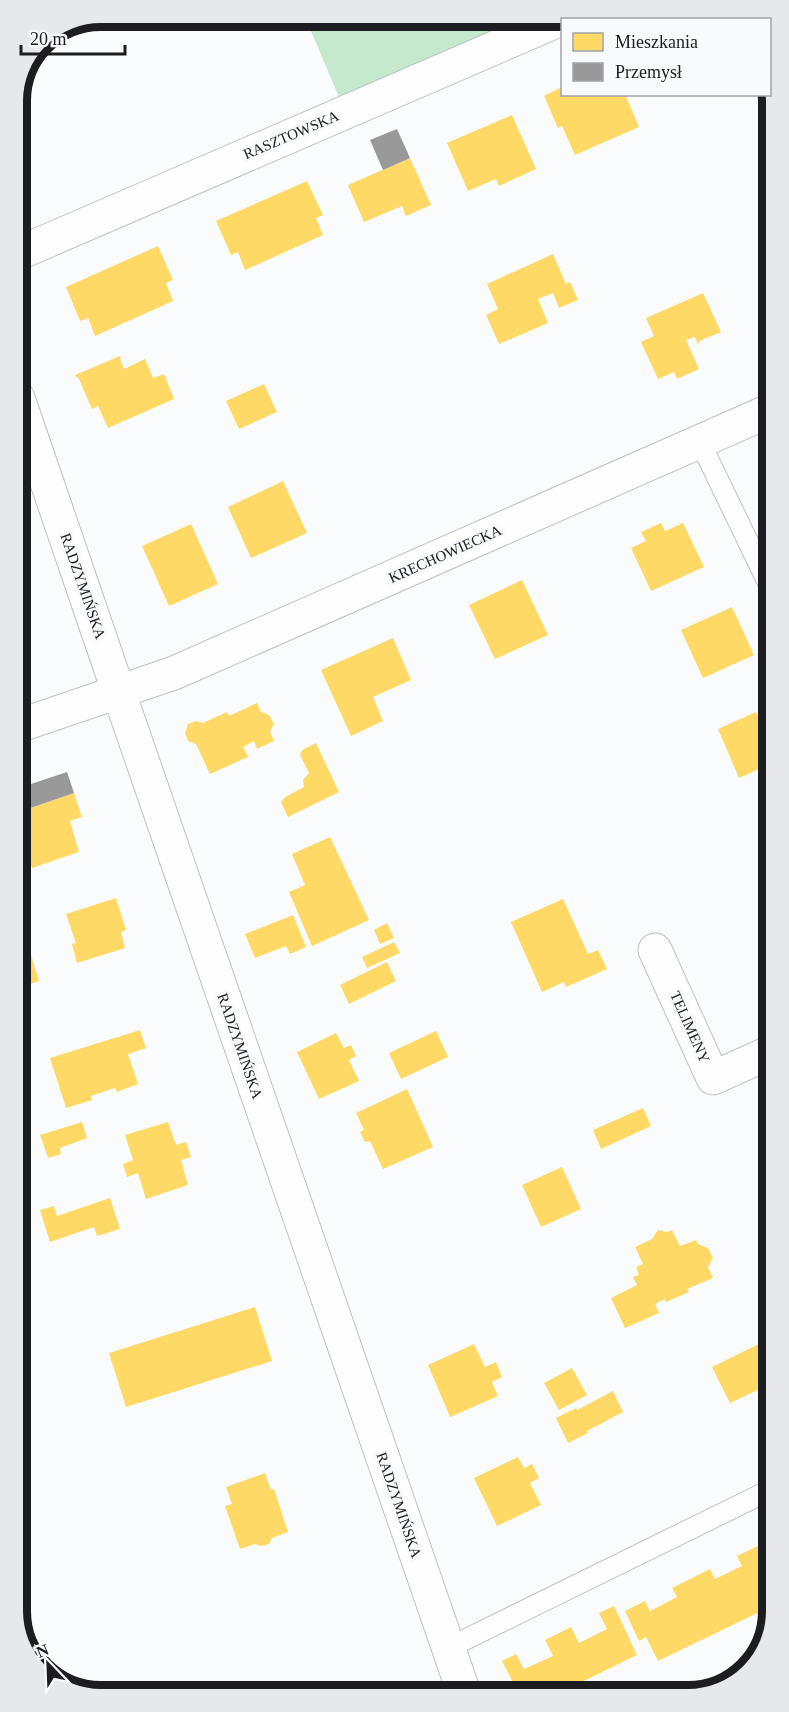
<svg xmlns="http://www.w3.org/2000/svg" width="789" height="1712" font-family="'Times New Roman',serif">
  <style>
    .green { fill: #c4e9cc }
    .homes { fill: #ffd966 }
    .industry { fill: #999 }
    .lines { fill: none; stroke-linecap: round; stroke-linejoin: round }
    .service-casing { stroke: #bfc0c3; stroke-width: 22 }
    .minor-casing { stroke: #bfc0c3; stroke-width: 35 }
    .tertiary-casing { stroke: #bfc0c3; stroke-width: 35 }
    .service { stroke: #fefeff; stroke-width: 20 }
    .minor { stroke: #fefeff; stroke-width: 33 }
    .tertiary { stroke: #fefeff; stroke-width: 33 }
    .labels { text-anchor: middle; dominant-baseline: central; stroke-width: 6; stroke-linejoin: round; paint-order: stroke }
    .street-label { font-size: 15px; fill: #1d1d21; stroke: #f9fafe }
    .rim { fill: none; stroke: #1d1d21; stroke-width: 8 }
  </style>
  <rect width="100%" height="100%" fill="#fafbfd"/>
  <!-- green -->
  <path class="green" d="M 305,17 L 528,17 L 339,97 Z"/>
  <!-- homes -->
  <g class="homes">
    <path d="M 216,17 L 251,17 L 222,30 Z"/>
    <path d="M 562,87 L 562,94 L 625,94 L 639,127 L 575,155 L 562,126 L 558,128 L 544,96 Z"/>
    <path d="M 512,115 L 536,169 L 499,186 L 496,179 L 468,191 L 447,143 Z"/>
    <path d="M 410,158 L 431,205 L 406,216 L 402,206 L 364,222 L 348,185 Z"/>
    <path d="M 307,181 L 323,215 L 316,218 L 323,235 L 245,270 L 238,252 L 231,255 L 216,221 Z"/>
    <path d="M 158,246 L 173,280 L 166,283 L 173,301 L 95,336 L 88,318 L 80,321 L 66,287 Z"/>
    <path d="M 553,254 L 566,284 L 570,282 L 578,300 L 559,308 L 553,293 L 538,299 L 548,323 L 499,344 L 486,315 L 498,309 L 487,284 Z"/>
    <path d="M 703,293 L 721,332 L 699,341 L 700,343 L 698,344 L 695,337 L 686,340 L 699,369 L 677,379 L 674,372 L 658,379 L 641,342 L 654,336 L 646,318 Z"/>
    <path d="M 120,356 L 121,358 L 120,359 L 124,369 L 145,359 L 153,378 L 164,374 L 174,399 L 108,428 L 98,406 L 92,409 L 78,377 L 77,378 L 75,375 Z"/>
    <path d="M 264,384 L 277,412 L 239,429 L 226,401 Z"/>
    <path d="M 283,481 L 307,533 L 251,558 L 228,507 Z"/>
    <path d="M 661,523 L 665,531 L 683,523 L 704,567 L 651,591 L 631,548 L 646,541 L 641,532 Z"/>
    <path d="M 191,524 L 218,584 L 169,606 L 142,546 Z"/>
    <path d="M 522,580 L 548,635 L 495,659 L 469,605 Z"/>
    <path d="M 732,607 L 754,655 L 703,678 L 681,630 Z"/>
    <path d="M 18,616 L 30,653 L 18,656 Z"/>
    <path d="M 393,638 L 411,680 L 373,697 L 383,721 L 351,736 L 321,670 Z"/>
    <path d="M 257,703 L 261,712 L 269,715 L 274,724 L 270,731 L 274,741 L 257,749 L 254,741 L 243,747 L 248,757 L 210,774 L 196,744 L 188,741 L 185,733 L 188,724 L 196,721 L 203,723 L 227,712 L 229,716 Z"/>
    <path d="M 756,712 L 770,744 L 770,764 L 739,778 L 718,729 Z"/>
    <path d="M 316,743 L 339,792 L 288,817 L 281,802 L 285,797 L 304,787 L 303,780 L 309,773 L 300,755 L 302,750 Z"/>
    <path d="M 74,793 L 82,817 L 70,821 L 79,852 L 32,868 L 23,839 L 28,838 L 19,812 Z"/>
    <path d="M 330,837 L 369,920 L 312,946 L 289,892 L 305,885 L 292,854 Z"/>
    <path d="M 116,898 L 126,930 L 121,932 L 125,948 L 77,963 L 72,944 L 76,943 L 66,914 Z"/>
    <path d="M 563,899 L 588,954 L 598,950 L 607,969 L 566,987 L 564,982 L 542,992 L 511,922 Z"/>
    <path d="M 293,915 L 306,947 L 290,954 L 286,946 L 255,958 L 245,934 Z"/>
    <path d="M 387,923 L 394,938 L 380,944 L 374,930 Z"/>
    <path d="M 24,932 L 39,981 L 19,988 L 19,933 Z"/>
    <path d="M 394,942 L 400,953 L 367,968 L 362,957 Z"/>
    <path d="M 387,962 L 396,981 L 349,1004 L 340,985 Z"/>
    <path d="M 140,1030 L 146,1048 L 128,1054 L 138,1084 L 117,1092 L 115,1088 L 91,1096 L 92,1100 L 66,1108 L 50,1058 Z"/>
    <path d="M 436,1031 L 448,1057 L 401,1079 L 389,1053 Z"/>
    <path d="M 336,1033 L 344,1048 L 351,1045 L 356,1056 L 349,1060 L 359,1081 L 319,1099 L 297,1052 Z"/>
    <path d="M 407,1089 L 433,1147 L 383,1169 L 370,1141 L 365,1142 L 360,1132 L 364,1130 L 356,1113 Z"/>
    <path d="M 643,1108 L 651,1126 L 601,1149 L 593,1130 Z"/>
    <path d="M 82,1122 L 87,1138 L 60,1148 L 61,1154 L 48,1158 L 40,1135 Z"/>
    <path d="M 168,1122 L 176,1145 L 186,1142 L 191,1157 L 181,1160 L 188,1185 L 146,1199 L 138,1173 L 127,1177 L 123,1164 L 133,1160 L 125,1135 Z"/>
    <path d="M 562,1167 L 581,1209 L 541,1227 L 522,1185 Z"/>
    <path d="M 110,1198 L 120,1229 L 97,1236 L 94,1227 L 50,1242 L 40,1210 L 54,1206 L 57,1216 Z"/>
    <path d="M 658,1230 L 667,1232 L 672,1230 L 680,1246 L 696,1240 L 698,1244 L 708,1248 L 713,1258 L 708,1267 L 713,1278 L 687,1289 L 689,1292 L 666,1302 L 665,1299 L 655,1304 L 659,1313 L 625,1328 L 611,1298 L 637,1285 L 633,1277 L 639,1275 L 636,1267 L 643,1264 L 635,1247 L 652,1239 Z"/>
    <path d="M 255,1307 L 272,1361 L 126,1407 L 109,1353 Z"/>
    <path d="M 772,1315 L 772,1398 L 766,1386 L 730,1403 L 712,1367 L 769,1339 L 760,1320 Z"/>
    <path d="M 474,1344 L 485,1367 L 496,1362 L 502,1377 L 492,1382 L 498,1396 L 450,1417 L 428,1365 Z"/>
    <path d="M 572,1368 L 587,1395 L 559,1410 L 544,1383 Z"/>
    <path d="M 613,1391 L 623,1412 L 587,1431 L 588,1433 L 568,1443 L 556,1418 L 576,1408 L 577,1410 Z"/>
    <path d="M 518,1457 L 524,1468 L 532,1464 L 539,1478 L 530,1483 L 541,1505 L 497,1526 L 474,1478 Z"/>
    <path d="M 265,1473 L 271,1490 L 274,1489 L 288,1532 L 272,1538 L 269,1544 L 261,1546 L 255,1544 L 240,1549 L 225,1506 L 232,1504 L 226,1487 Z"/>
    <path d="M 772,1539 L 772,1575 L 765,1579 L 772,1595 L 772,1606 L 658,1661 L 646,1637 L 639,1641 L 625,1611 L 645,1601 L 650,1611 L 677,1597 L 672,1588 L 710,1569 L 715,1579 L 742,1566 L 737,1556 Z"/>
    <path d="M 614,1606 L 637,1655 L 561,1692 L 518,1692 L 502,1661 L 516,1654 L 524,1669 L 553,1656 L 545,1640 L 571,1627 L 579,1643 L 607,1629 L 599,1613 Z"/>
  </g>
  <!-- industry -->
  <g class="industry">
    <path d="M 397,129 L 410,158 L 383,170 L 370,140 Z"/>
    <path d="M 67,772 L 74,793 L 19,812 L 19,788 Z"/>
  </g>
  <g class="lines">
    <defs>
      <g id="service">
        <path d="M 700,442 L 769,585"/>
        <path d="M 448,1648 L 772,1489"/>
      </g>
      <g id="minor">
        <path d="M 17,254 L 566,17"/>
        <path d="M 18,398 L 119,693"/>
        <path d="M 655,950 L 713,1078 L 771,1052"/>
      </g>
      <g id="tertiary">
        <path d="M 119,693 L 464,1693"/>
        <path d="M 18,726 L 174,673 L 769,411"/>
      </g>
    </defs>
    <!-- service casing -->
    <use href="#service" class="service-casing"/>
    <!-- minor casing -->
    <use href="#minor" class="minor-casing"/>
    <!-- tertiary casing -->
    <use href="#tertiary" class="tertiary-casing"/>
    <!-- service -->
    <use href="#service" class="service"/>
    <!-- minor -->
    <use href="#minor" class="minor"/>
    <!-- tertiary -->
    <use href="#tertiary" class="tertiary"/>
  </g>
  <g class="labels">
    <!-- street labels -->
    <g class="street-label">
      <text transform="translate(291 135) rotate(-23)">RASZTOWSKA</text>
      <text transform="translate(445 554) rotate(-24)">KRECHOWIECKA</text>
      <text transform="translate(83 586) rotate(71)">RADZYMIŃSKA</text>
      <text transform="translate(690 1027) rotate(66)">TELIMENY</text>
      <text transform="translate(240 1046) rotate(71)">RADZYMIŃSKA</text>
      <text transform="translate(399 1505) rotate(71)">RADZYMIŃSKA</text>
    </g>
  </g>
  <!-- crop -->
  <path d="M0 0H789V1712H0ZM101 27H688A74 74 0 0 1 762 101V1611A74 74 0 0 1 688 1685H101A74 74 0 0 1 27 1611V101A74 74 0 0 1 101 27Z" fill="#e7e8ec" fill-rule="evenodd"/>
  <path class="rim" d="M101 27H688A74 74 0 0 1 762 101V1611A74 74 0 0 1 688 1685H101A74 74 0 0 1 27 1611V101A74 74 0 0 1 101 27Z"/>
  <!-- legend -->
  <rect x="561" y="18" width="210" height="78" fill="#f9fafe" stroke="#a1a2a6" stroke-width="1.5"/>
  <rect x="573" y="33" width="30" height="18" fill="#ffd966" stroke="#a1a2a6" stroke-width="1.5"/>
  <text x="615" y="48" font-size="18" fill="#1d1d21">Mieszkania</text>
  <rect x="573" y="63" width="30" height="18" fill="#999999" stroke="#a1a2a6" stroke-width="1.5"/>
  <text x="615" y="78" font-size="18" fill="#1d1d21">Przemysł</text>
  <!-- north arrow -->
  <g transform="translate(48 1664) rotate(337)" stroke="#f9fafe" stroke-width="4.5" paint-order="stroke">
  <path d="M0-4.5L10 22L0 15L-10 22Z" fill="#1d1d21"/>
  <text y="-9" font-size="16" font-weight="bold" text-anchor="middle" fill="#1d1d21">N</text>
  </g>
  <!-- scale -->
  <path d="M21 45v9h104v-9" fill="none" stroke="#1d1d21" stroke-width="3"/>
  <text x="30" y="45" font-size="18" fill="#1d1d21" stroke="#f9fafe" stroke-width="4.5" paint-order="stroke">20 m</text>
</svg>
